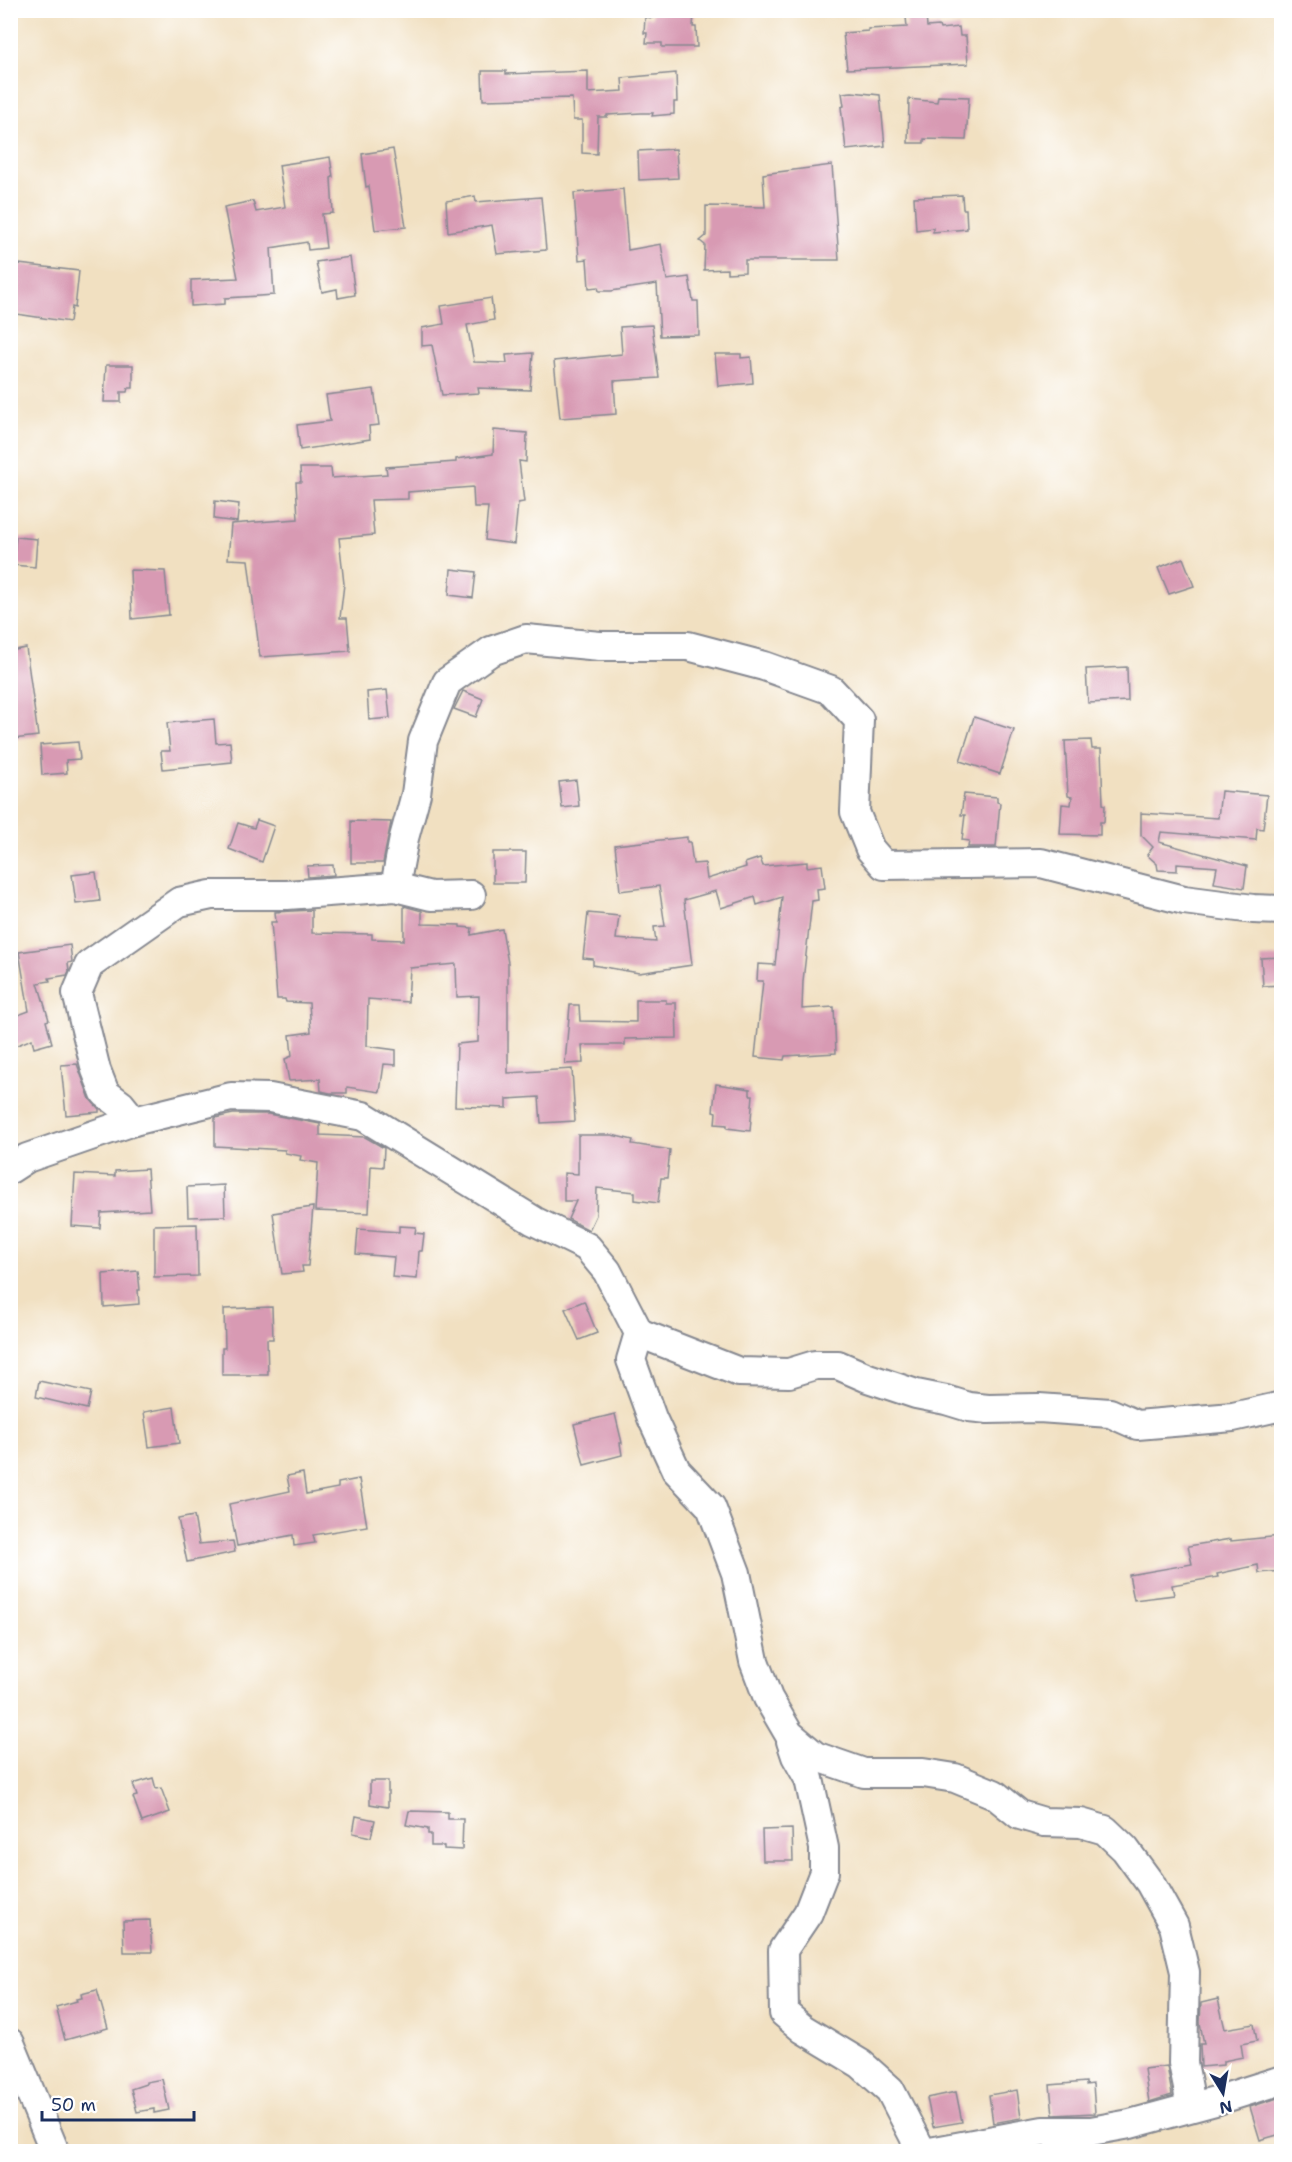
<svg xmlns="http://www.w3.org/2000/svg" width="1292" height="2162" font-family="'Shantell Sans',sans-serif">
  <style>
    .building { fill: #d89ab3 }
    .lines { fill: none; stroke-linecap: round; stroke-linejoin: round }
    .minor-casing { stroke: #868890; stroke-width: 32 }
    .minor { stroke: #fff; stroke-width: 28 }
  </style>
  <rect width="100%" height="100%" fill="#fff"/>
  <filter id="ink" filterUnits="userSpaceOnUse"><feTurbulence type="fractalNoise" baseFrequency=".0167" numOctaves="2"/><feDisplacementMap in="SourceGraphic" scale="12" xChannelSelector="R" yChannelSelector="G"/><feConvolveMatrix kernelMatrix="1 2 1 2 8 2 1 2 1" color-interpolation-filters="sRGB"/></filter>
  <filter id="wash" filterUnits="userSpaceOnUse"><feTurbulence type="fractalNoise" baseFrequency=".008" numOctaves="4" result="noise"/><feDisplacementMap in="SourceGraphic" scale="24" xChannelSelector="R" yChannelSelector="G"/><feGaussianBlur stdDeviation="1.35" result="paint"/><feColorMatrix in="noise" values="0 0 0 0 0 0 0 0 0 0 0 0 0 0 0 0 0 1.4 0 .05"/><feComposite in="paint" operator="in"/></filter>
  <g filter="url(#wash)">
    <rect width="100%" height="100%" fill="#f1e0c1"/>
    <g id="blocks">
      <!-- building -->
      <g class="building">
        <path d="M 652,13 L 694,14 L 693,27 L 696,27 L 697,47 L 662,47 L 662,43 L 646,43 L 647,33 L 644,33 L 645,17 L 652,18 Z"/>
        <path d="M 926,16 L 927,27 L 939,26 L 940,29 L 959,27 L 960,36 L 966,36 L 968,64 L 847,69 L 843,33 L 868,31 L 868,29 L 907,27 L 906,17 Z"/>
        <path d="M 482,71 L 506,71 L 506,74 L 588,71 L 588,93 L 623,91 L 622,78 L 676,73 L 677,102 L 674,102 L 674,114 L 652,116 L 653,113 L 641,113 L 607,115 L 607,117 L 598,117 L 597,154 L 582,153 L 582,120 L 573,120 L 572,98 L 483,100 Z"/>
        <path d="M 852,92 L 880,95 L 885,146 L 846,150 L 841,107 L 844,106 L 842,93 Z"/>
        <path d="M 938,96 L 969,97 L 966,140 L 924,139 L 924,143 L 908,143 L 909,99 L 937,102 Z"/>
        <path d="M 393,149 L 406,227 L 375,230 L 369,186 L 366,187 L 362,154 Z"/>
        <path d="M 676,149 L 678,178 L 639,180 L 638,151 Z"/>
        <path d="M 330,157 L 333,177 L 331,178 L 333,213 L 322,214 L 326,248 L 308,250 L 307,242 L 271,248 L 274,295 L 225,298 L 225,304 L 191,306 L 191,280 L 238,278 L 224,207 L 253,201 L 256,212 L 285,207 L 279,165 Z"/>
        <path d="M 832,165 L 839,260 L 745,260 L 745,272 L 727,273 L 727,269 L 704,270 L 705,245 L 700,241 L 706,236 L 706,206 L 765,207 L 763,174 Z"/>
        <path d="M 623,189 L 628,250 L 661,244 L 667,280 L 689,277 L 693,301 L 698,301 L 699,335 L 660,336 L 657,284 L 611,291 L 599,291 L 598,287 L 589,288 L 587,259 L 579,260 L 574,193 Z"/>
        <path d="M 962,195 L 963,209 L 966,209 L 967,229 L 933,232 L 933,228 L 916,230 L 914,197 Z"/>
        <path d="M 475,196 L 476,202 L 541,197 L 546,250 L 497,254 L 492,225 L 448,232 L 446,201 Z"/>
        <path d="M 350,257 L 355,295 L 338,298 L 337,289 L 322,292 L 316,262 Z"/>
        <path d="M 10,263 L 79,271 L 75,308 L 72,307 L 70,322 L 10,313 Z"/>
        <path d="M 491,298 L 494,320 L 467,325 L 474,362 L 507,363 L 506,355 L 533,353 L 530,390 L 478,388 L 479,393 L 442,395 L 432,345 L 422,346 L 422,328 L 444,324 L 441,306 Z"/>
        <path d="M 652,325 L 659,378 L 614,381 L 616,414 L 560,418 L 554,361 L 622,354 L 620,327 Z"/>
        <path d="M 715,354 L 741,354 L 741,358 L 751,357 L 753,383 L 718,386 Z"/>
        <path d="M 106,365 L 133,365 L 133,388 L 128,388 L 127,392 L 121,392 L 121,402 L 104,402 Z"/>
        <path d="M 374,389 L 379,425 L 369,426 L 370,439 L 300,450 L 297,425 L 330,421 L 326,395 Z"/>
        <path d="M 494,430 L 527,433 L 526,462 L 519,461 L 524,502 L 518,503 L 514,544 L 485,540 L 488,507 L 474,507 L 473,487 L 408,492 L 408,499 L 371,500 L 374,535 L 339,538 L 344,584 L 340,618 L 347,618 L 350,651 L 260,657 L 248,560 L 228,559 L 231,524 L 298,519 L 296,482 L 301,482 L 300,468 L 331,468 L 332,478 L 387,474 L 386,467 L 456,462 L 456,459 L 493,454 Z"/>
        <path d="M 215,501 L 239,504 L 237,522 L 214,519 Z"/>
        <path d="M 16,537 L 37,539 L 35,567 L 13,565 Z"/>
        <path d="M 1183,558 L 1194,586 L 1169,594 L 1158,568 Z"/>
        <path d="M 451,569 L 476,572 L 473,598 L 449,595 Z"/>
        <path d="M 130,570 L 165,571 L 169,615 L 132,619 Z"/>
        <path d="M 26,648 L 38,736 L 13,739 L 10,718 L 10,651 Z"/>
        <path d="M 1127,667 L 1128,701 L 1088,703 L 1086,669 Z"/>
        <path d="M 387,690 L 390,718 L 369,720 L 367,692 Z"/>
        <path d="M 463,691 L 483,699 L 476,717 L 454,709 Z"/>
        <path d="M 974,717 L 1014,730 L 1000,774 L 960,761 Z"/>
        <path d="M 214,719 L 216,743 L 230,742 L 232,762 L 163,769 L 161,751 L 170,751 L 167,723 Z"/>
        <path d="M 1091,740 L 1092,749 L 1101,749 L 1103,804 L 1105,805 L 1104,822 L 1100,822 L 1100,835 L 1060,834 L 1062,804 L 1071,805 L 1072,797 L 1068,796 L 1065,741 Z"/>
        <path d="M 78,742 L 80,759 L 66,760 L 67,773 L 42,775 L 40,745 Z"/>
        <path d="M 576,780 L 579,806 L 562,808 L 559,782 Z"/>
        <path d="M 1221,791 L 1267,795 L 1263,829 L 1257,828 L 1256,840 L 1161,832 L 1159,842 L 1247,866 L 1244,888 L 1214,883 L 1217,867 L 1177,864 L 1177,871 L 1158,870 L 1157,864 L 1147,855 L 1153,847 L 1141,835 L 1141,813 L 1218,818 Z"/>
        <path d="M 964,794 L 997,797 L 997,802 L 1000,803 L 996,847 L 968,847 L 969,841 L 962,840 L 965,815 L 961,815 Z"/>
        <path d="M 257,820 L 274,826 L 262,862 L 229,849 L 238,823 L 254,828 Z"/>
        <path d="M 351,821 L 391,822 L 383,863 L 351,863 Z"/>
        <path d="M 687,837 L 687,842 L 690,842 L 693,864 L 705,863 L 707,879 L 746,867 L 745,863 L 760,858 L 763,866 L 807,862 L 807,867 L 822,865 L 825,888 L 817,889 L 818,900 L 812,901 L 803,981 L 802,1009 L 834,1007 L 836,1053 L 785,1056 L 784,1060 L 755,1057 L 763,981 L 757,981 L 758,964 L 775,965 L 782,897 L 757,905 L 755,897 L 721,908 L 716,891 L 684,900 L 692,965 L 639,973 L 593,965 L 593,959 L 583,958 L 588,913 L 619,916 L 616,939 L 656,942 L 654,927 L 665,926 L 659,886 L 620,891 L 615,845 Z"/>
        <path d="M 493,852 L 526,852 L 525,883 L 493,883 Z"/>
        <path d="M 333,865 L 334,875 L 308,877 L 307,866 Z"/>
        <path d="M 96,872 L 100,901 L 76,904 L 72,875 Z"/>
        <path d="M 404,906 L 422,911 L 422,924 L 460,925 L 460,927 L 472,928 L 471,935 L 502,929 L 508,963 L 508,1073 L 572,1069 L 575,1121 L 541,1123 L 539,1097 L 507,1099 L 507,1108 L 455,1106 L 457,1044 L 478,1042 L 479,996 L 457,997 L 456,964 L 410,968 L 408,1002 L 368,999 L 367,1046 L 396,1050 L 396,1065 L 384,1064 L 380,1092 L 347,1087 L 347,1093 L 330,1093 L 321,1091 L 320,1079 L 289,1081 L 285,1059 L 292,1056 L 290,1035 L 311,1032 L 309,1003 L 286,1002 L 285,999 L 277,999 L 271,922 L 276,922 L 275,912 L 312,910 L 312,933 L 372,934 L 372,939 L 404,940 Z"/>
        <path d="M 70,945 L 72,962 L 68,963 L 69,971 L 67,975 L 49,978 L 50,981 L 38,983 L 49,1020 L 46,1021 L 52,1043 L 34,1048 L 32,1039 L 10,1048 L 10,1018 L 29,1011 L 19,952 Z"/>
        <path d="M 1281,957 L 1281,985 L 1263,986 L 1261,958 Z"/>
        <path d="M 636,1000 L 666,1000 L 666,1003 L 676,1003 L 677,1038 L 625,1039 L 625,1045 L 582,1045 L 583,1063 L 565,1064 L 570,1005 L 579,1005 L 580,1021 L 636,1022 Z"/>
        <path d="M 77,1064 L 90,1099 L 99,1109 L 99,1112 L 66,1115 L 61,1065 Z"/>
        <path d="M 716,1084 L 750,1089 L 750,1095 L 753,1095 L 750,1131 L 727,1128 L 727,1125 L 715,1124 L 716,1112 L 713,1111 Z"/>
        <path d="M 233,1114 L 268,1114 L 320,1124 L 320,1135 L 365,1137 L 384,1148 L 383,1167 L 371,1166 L 369,1213 L 315,1211 L 318,1163 L 300,1160 L 301,1156 L 285,1153 L 285,1150 L 215,1146 L 215,1118 Z"/>
        <path d="M 578,1135 L 612,1135 L 633,1140 L 632,1144 L 670,1150 L 667,1178 L 661,1178 L 658,1203 L 635,1200 L 635,1192 L 597,1188 L 596,1215 L 589,1230 L 568,1219 L 576,1201 L 564,1201 L 564,1173 L 578,1174 Z"/>
        <path d="M 147,1169 L 150,1210 L 101,1213 L 100,1228 L 72,1226 L 75,1174 L 115,1176 L 115,1171 Z"/>
        <path d="M 224,1185 L 225,1216 L 188,1217 L 187,1187 Z"/>
        <path d="M 313,1207 L 308,1266 L 302,1266 L 303,1272 L 282,1274 L 273,1213 Z"/>
        <path d="M 197,1224 L 198,1276 L 154,1277 L 154,1225 Z"/>
        <path d="M 399,1226 L 416,1227 L 415,1233 L 424,1234 L 422,1251 L 419,1251 L 417,1279 L 392,1277 L 394,1257 L 356,1254 L 358,1229 L 399,1232 Z"/>
        <path d="M 138,1271 L 140,1290 L 138,1290 L 139,1304 L 104,1307 L 103,1274 Z"/>
        <path d="M 584,1301 L 597,1333 L 579,1340 L 565,1309 Z"/>
        <path d="M 272,1307 L 273,1339 L 267,1339 L 268,1375 L 222,1375 L 222,1348 L 225,1348 L 224,1309 Z"/>
        <path d="M 39,1381 L 91,1392 L 87,1409 L 36,1397 Z"/>
        <path d="M 174,1407 L 179,1443 L 149,1447 L 144,1412 Z"/>
        <path d="M 615,1414 L 622,1443 L 620,1443 L 622,1455 L 584,1465 L 574,1424 Z"/>
        <path d="M 303,1473 L 306,1494 L 338,1488 L 338,1483 L 359,1479 L 367,1526 L 313,1535 L 315,1543 L 294,1546 L 293,1535 L 237,1546 L 229,1504 L 290,1491 L 287,1476 Z"/>
        <path d="M 194,1516 L 199,1544 L 233,1541 L 235,1552 L 187,1562 L 178,1519 Z"/>
        <path d="M 1281,1536 L 1281,1571 L 1259,1573 L 1258,1565 L 1217,1574 L 1218,1577 L 1172,1585 L 1174,1595 L 1134,1600 L 1129,1575 L 1192,1564 L 1188,1546 L 1231,1539 L 1231,1541 Z"/>
        <path d="M 153,1778 L 156,1789 L 161,1788 L 170,1812 L 142,1822 L 133,1797 L 137,1796 L 133,1784 Z"/>
        <path d="M 370,1781 L 388,1781 L 388,1807 L 370,1804 Z"/>
        <path d="M 409,1811 L 448,1812 L 448,1819 L 463,1819 L 462,1850 L 444,1849 L 444,1846 L 431,1846 L 431,1834 L 428,1834 L 428,1829 L 406,1825 Z"/>
        <path d="M 356,1816 L 375,1820 L 371,1837 L 353,1833 Z"/>
        <path d="M 792,1829 L 793,1861 L 763,1861 L 762,1830 Z"/>
        <path d="M 150,1920 L 152,1952 L 124,1952 L 123,1921 Z"/>
        <path d="M 97,1990 L 108,2028 L 65,2040 L 56,2007 L 77,2001 L 76,1999 L 82,1998 L 81,1994 Z"/>
        <path d="M 1218,1999 L 1225,2029 L 1254,2024 L 1257,2041 L 1241,2044 L 1243,2057 L 1223,2061 L 1223,2065 L 1201,2067 L 1200,2044 L 1204,2044 L 1200,2023 L 1201,2003 Z"/>
        <path d="M 1167,2066 L 1172,2095 L 1149,2102 L 1144,2069 Z"/>
        <path d="M 162,2079 L 169,2110 L 154,2113 L 154,2109 L 137,2112 L 131,2089 L 146,2084 L 146,2082 Z"/>
        <path d="M 1086,2082 L 1086,2085 L 1093,2084 L 1095,2113 L 1053,2115 L 1050,2085 Z"/>
        <path d="M 1017,2090 L 1021,2118 L 993,2123 L 989,2095 Z"/>
        <path d="M 956,2092 L 962,2122 L 933,2127 L 927,2098 Z"/>
        <path d="M 1281,2097 L 1281,2134 L 1260,2140 L 1250,2107 Z"/>
        <path d="M 1056,2148 L 1077,2148 L 1078,2151 L 1056,2151 Z"/>
      </g>
    </g>
  </g>
  <g filter="url(#ink)">
    <use href="#blocks" fill-opacity="0" stroke="#868890" stroke-width="1.5"/>
    <g class="lines">
      <defs>
        <g id="minor">
          <path d="M 395,887 L 404,838 L 416,794 L 423,741 L 447,682 L 491,651 L 526,639 L 600,646 L 688,646 L 764,666 L 831,690 L 859,720 L 855,812 L 870,849 L 884,865 L 1041,863 L 1184,900 L 1253,909 L 1282,910"/>
          <path d="M 134,1121 L 121,1105 L 105,1093 L 96,1070 L 77,993 L 89,965 L 179,902 L 211,895 L 287,895 L 395,887 L 431,896 L 471,895"/>
          <path d="M 10,1169 L 27,1158 L 134,1121 L 231,1097 L 270,1098 L 363,1116 L 534,1221 L 587,1247 L 607,1271 L 639,1333 L 739,1372 L 789,1373 L 815,1365 L 838,1365 L 868,1378 L 916,1394 L 946,1400 L 969,1407 L 988,1409 L 1039,1408 L 1110,1413 L 1137,1425 L 1233,1417 L 1282,1406"/>
          <path d="M 639,1333 L 631,1360 L 652,1418 L 676,1470 L 711,1507 L 736,1573 L 754,1661 L 768,1698 L 789,1734 L 815,1756 L 864,1773 L 923,1773 L 955,1778 L 994,1794 L 1020,1815 L 1044,1822 L 1081,1823 L 1105,1830 L 1125,1849 L 1150,1883 L 1174,1926 L 1185,1972 L 1183,2063 L 1188,2088 L 1190,2107"/>
          <path d="M 791,1741 L 796,1756 L 809,1779 L 824,1848 L 824,1872 L 808,1913 L 783,1950 L 784,2013 L 803,2029 L 861,2064 L 890,2090 L 922,2152"/>
          <path d="M 10,2043 L 55,2152"/>
          <path d="M 930,2152 L 1043,2131 L 1091,2131 L 1130,2124 L 1215,2101 L 1282,2080"/>
        </g>
      </defs>
      <!-- minor casing -->
      <use href="#minor" class="minor-casing"/>
      <!-- minor -->
      <use href="#minor" class="minor"/>
    </g>
  </g>
  <!-- margin -->
  <rect width="1292" height="2162" fill="none" stroke="#fff" stroke-width="36"/>
  <!-- north arrow -->
  <g transform="translate(1223 2093) rotate(169)" stroke="#ffffff" stroke-width="4.5" paint-order="stroke">
  <path d="M0-4.5L10 22L0 15L-10 22Z" fill="#1b2f5e"/>
  <text y="-9" font-size="16" font-weight="bold" text-anchor="middle" fill="#1b2f5e">N</text>
  </g>
  <!-- scale -->
  <path d="M42 2111v9h152v-9" fill="none" stroke="#1b2f5e" stroke-width="3"/>
  <text x="51" y="2111" font-size="18" fill="#1b2f5e" stroke="#ffffff" stroke-width="4.5" paint-order="stroke">50 m</text>
</svg>
